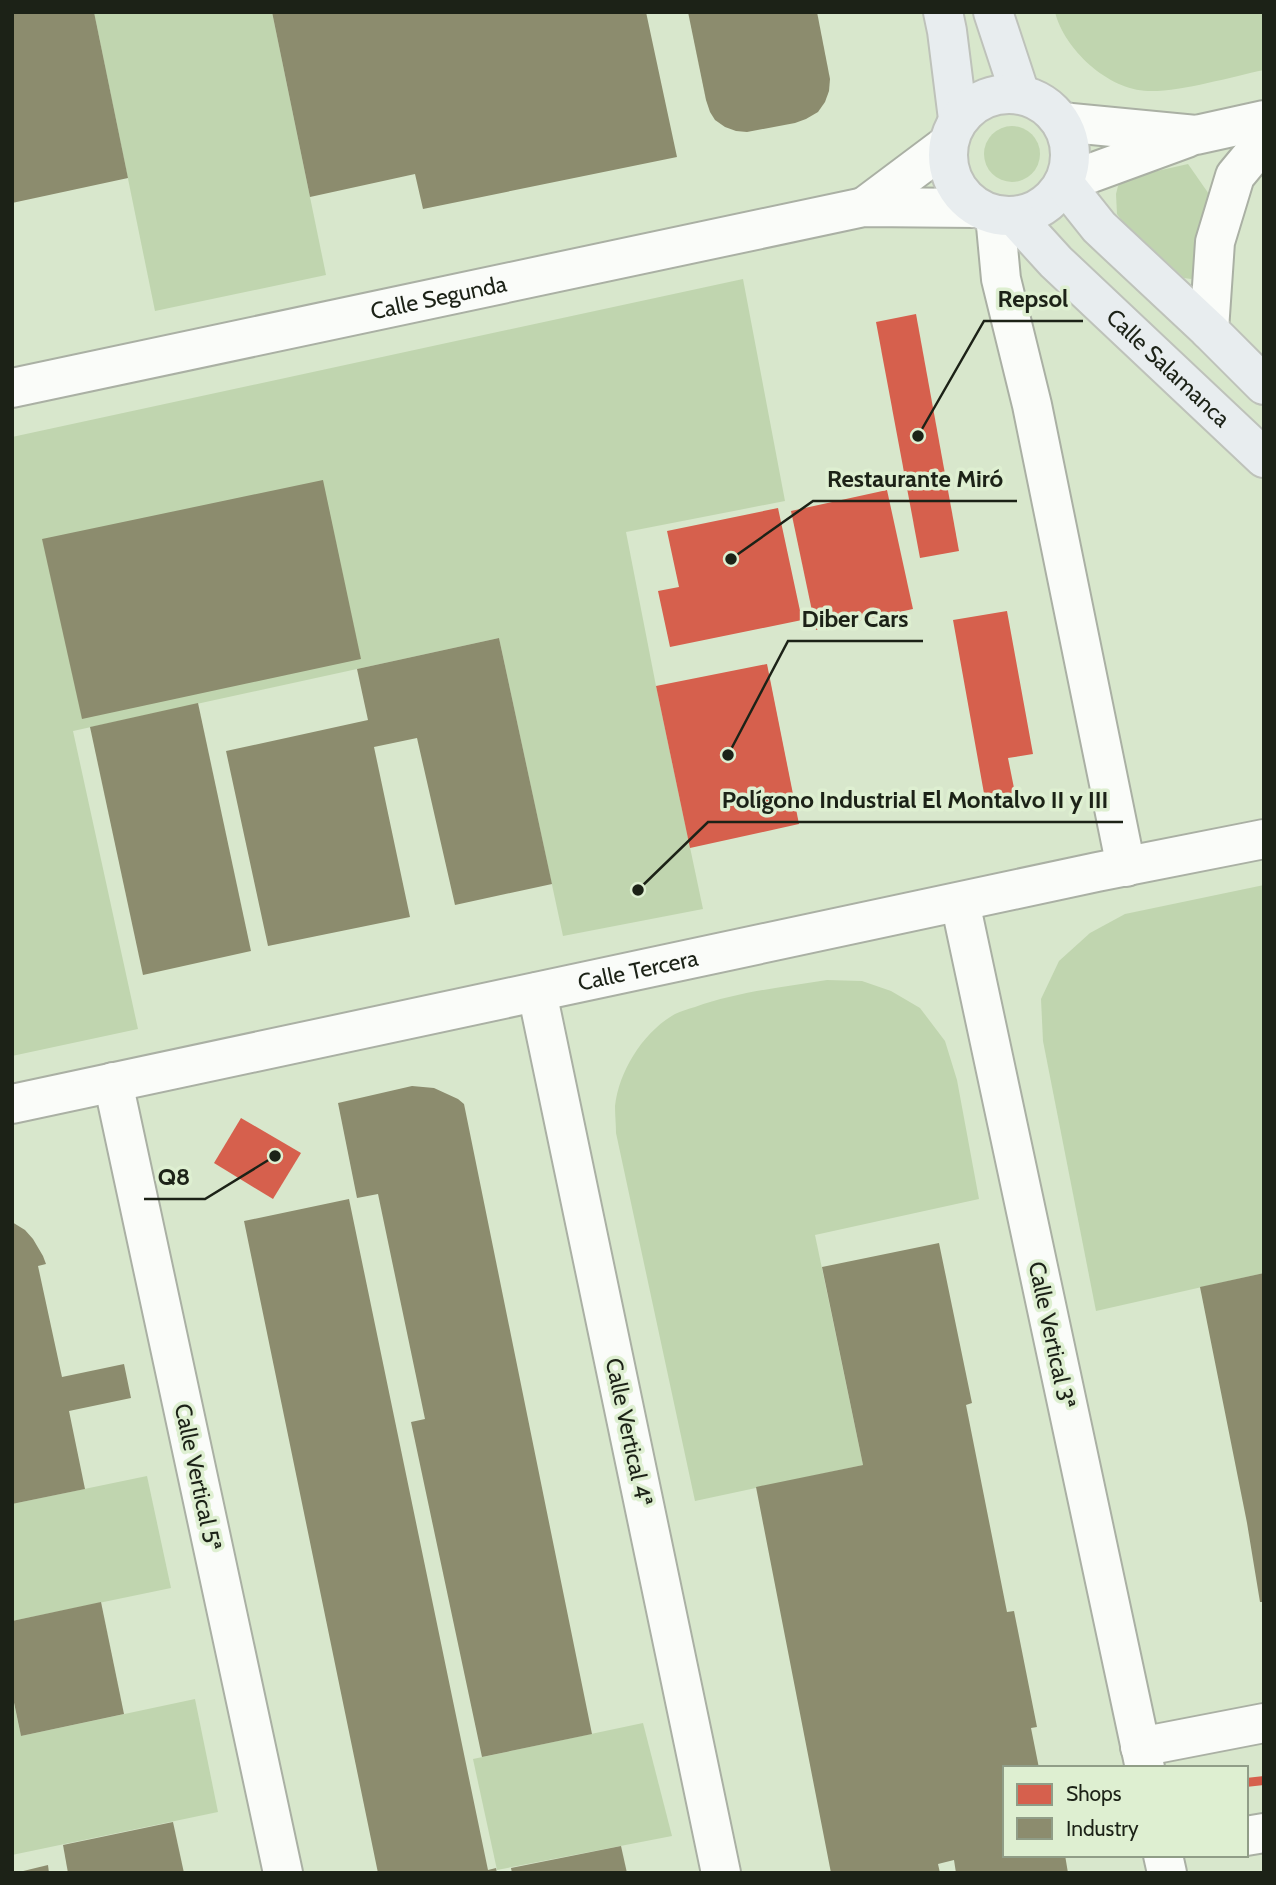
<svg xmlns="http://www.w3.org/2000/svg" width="1276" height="1885" font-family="Cabin,sans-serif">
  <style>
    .built { fill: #d8e7cc; fill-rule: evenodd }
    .green { fill: #c0d5af }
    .shops { fill: #d6604d }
    .industry { fill: #8c8c6e }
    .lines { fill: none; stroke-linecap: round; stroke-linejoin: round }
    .minor-casing { stroke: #aab0a4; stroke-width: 42 }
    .major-casing { stroke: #bec2ba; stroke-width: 42 }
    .minor { stroke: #fafcf9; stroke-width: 38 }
    .major { stroke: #e8edef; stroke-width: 38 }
    .labels { text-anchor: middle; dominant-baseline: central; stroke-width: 7; stroke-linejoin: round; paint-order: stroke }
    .street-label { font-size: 23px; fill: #1c2217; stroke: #deefd1 }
    .leader { fill: none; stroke: #1c2217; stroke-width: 2.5 }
    .callout-dot { fill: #1c2217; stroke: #deefd1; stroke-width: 2.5 }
    .callout-label { font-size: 24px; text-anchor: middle; font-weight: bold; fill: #1c2217; stroke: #deefd1; stroke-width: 7; stroke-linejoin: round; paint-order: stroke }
  </style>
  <rect width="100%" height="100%" fill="#dfe8d8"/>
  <!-- built -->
  <path class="built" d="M 12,12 L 1264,12 L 1264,1873 L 12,1873 ZM 1005,1768 L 1246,1768 L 1246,1855 L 1005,1855 Z"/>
  <!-- green -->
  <g class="green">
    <path d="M 94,12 L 272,12 L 326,275 L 155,311 Z"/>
    <path d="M 1055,12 L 1264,12 L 1264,70 C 1230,77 1181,92 1148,91 C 1108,90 1064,49 1055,12 Z"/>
    <circle cx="1012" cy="154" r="28"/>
    <path d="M 1188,164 L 1211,197 L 1196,276 L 1191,279 L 1184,278 L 1122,221 L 1117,214 L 1116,194 L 1118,186 L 1126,178 Z"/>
    <path d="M 743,279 L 785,501 L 626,532 L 656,686 L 703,909 L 563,936 L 499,638 L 73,731 L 138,1029 L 12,1056 L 12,437 Z"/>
    <path d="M 1264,885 L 1264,1273 L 1096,1311 L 1043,1041 L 1041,999 L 1059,961 L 1090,933 L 1125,914 Z"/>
    <path d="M 827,980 L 862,981 L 891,991 L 920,1008 L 945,1041 L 957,1080 L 979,1199 L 815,1235 L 863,1465 L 695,1501 L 616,1133 C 616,1125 615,1115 615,1106 C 619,1071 643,1032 675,1014 C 681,1011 688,1009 695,1007 C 737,992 783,987 827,980 Z"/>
    <path d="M 147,1476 L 171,1588 L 12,1621 L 12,1504 Z"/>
    <path d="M 12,1694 L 21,1736 L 195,1699 L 218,1812 L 12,1855 Z"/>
    <path d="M 643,1723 L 672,1836 L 497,1870 L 473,1759 Z"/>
  </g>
  <!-- shops -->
  <g class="shops">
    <path d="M 916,314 L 959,551 L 920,558 L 876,322 Z"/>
    <path d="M 887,490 L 913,609 L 816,630 L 791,511 Z"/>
    <path d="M 778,508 L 802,620 L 670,647 L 658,591 L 679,587 L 667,531 Z"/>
    <path d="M 1007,611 L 1033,754 L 1008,758 L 1015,793 L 985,799 L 953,620 Z"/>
    <path d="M 767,664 L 799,824 L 690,848 L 656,686 Z"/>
    <path d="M 241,1118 L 301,1153 L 273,1199 L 214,1163 Z"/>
    <path d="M 1264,1776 L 1264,1785 L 1246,1787 L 1246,1778 Z"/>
  </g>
  <!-- industry -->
  <g class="industry">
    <path d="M 12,12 L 94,12 L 128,178 L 12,203 Z"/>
    <path d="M 272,12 L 646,12 L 677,157 L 423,209 L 415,174 L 310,197 Z"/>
    <path d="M 688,12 L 817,12 L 830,79 L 829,91 L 825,102 L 818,112 L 806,119 L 795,123 L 747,132 L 736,131 L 725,127 L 715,120 L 710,112 L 706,100 Z"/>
    <path d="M 323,480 L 361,659 L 82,719 L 42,539 Z"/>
    <path d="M 499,638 L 552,884 L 455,905 L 417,738 L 374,747 L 410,917 L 268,946 L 226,751 L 368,720 L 357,669 Z"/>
    <path d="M 198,703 L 251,951 L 143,975 L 90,727 Z"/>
    <path d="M 412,1086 L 434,1088 L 458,1099 L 464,1104 L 592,1734 L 482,1757 L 411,1422 L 425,1419 L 378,1194 L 357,1198 L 338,1103 Z"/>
    <path d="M 349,1199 L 488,1870 L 496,1868 L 497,1873 L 378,1873 L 244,1221 Z"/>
    <path d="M 12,1222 L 25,1230 L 33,1239 L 43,1256 L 46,1264 L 38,1266 L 62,1377 L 124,1364 L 131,1398 L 69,1411 L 85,1489 L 12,1504 Z"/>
    <path d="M 939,1243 L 972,1403 L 966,1405 L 1007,1612 L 1014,1611 L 1037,1727 L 1031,1728 L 1039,1768 L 1005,1768 L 1005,1855 L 1065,1855 L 1068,1873 L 956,1873 L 954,1860 L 938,1864 L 940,1873 L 831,1873 L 756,1487 L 863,1465 L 822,1267 Z"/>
    <path d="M 1264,1273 L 1264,1602 L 1260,1602 L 1247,1523 L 1200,1287 Z"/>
    <path d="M 101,1602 L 124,1714 L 21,1736 L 12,1693 L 12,1621 Z"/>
    <path d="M 173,1822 L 184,1873 L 68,1873 L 63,1845 Z"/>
    <path d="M 621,1846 L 627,1873 L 512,1873 L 511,1868 Z"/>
    <path d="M 48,1865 L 49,1873 L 19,1873 L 19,1872 Z"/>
  </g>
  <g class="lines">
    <defs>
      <g id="minor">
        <path d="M 1061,122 L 1196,135 L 1264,120"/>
        <path d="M 1064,183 L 1187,138"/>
        <path d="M 864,207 L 948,144"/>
        <path d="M 995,215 L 1001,279 L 1032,405 L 1126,867"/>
        <path d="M 1209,330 L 1215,242 L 1235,176 L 1264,141"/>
        <path id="s1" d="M 12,388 L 864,207 L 976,208"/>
        <path d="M 960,902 L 1145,1768"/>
        <path d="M 537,992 L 721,1873"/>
        <path d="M 113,1082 L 283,1873"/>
        <path id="s2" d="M 12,1104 L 1097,872 L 1264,839"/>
        <path d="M 1140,1747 L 1264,1723"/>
        <path d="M 1246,1836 L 1264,1833"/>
        <path d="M 1163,1855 L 1167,1873"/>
      </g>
      <g id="major">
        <path d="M 943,12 L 947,31 L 958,119"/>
        <path d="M 993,12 L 1020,94"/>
        <circle cx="1009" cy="155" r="61"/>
        <path d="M 1064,183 L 1099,227 L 1209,330 L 1264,385"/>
        <path id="s3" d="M 1015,217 L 1056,262 L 1264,458"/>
      </g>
    </defs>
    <!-- minor casing -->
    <use href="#minor" class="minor-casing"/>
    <!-- major casing -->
    <use href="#major" class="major-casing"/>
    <!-- minor -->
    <use href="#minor" class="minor"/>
    <!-- major -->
    <use href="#major" class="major"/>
  </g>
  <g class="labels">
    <!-- street labels -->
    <g class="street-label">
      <text stroke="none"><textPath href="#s1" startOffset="436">Calle Segunda</textPath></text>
      <text stroke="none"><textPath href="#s3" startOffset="215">Calle Salamanca</textPath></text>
      <text stroke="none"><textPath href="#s2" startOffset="640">Calle Tercera</textPath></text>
      <text transform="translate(1052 1335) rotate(78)">Calle Vertical 3ª</text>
      <text transform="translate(629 1432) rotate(78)">Calle Vertical 4ª</text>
      <text transform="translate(198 1477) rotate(78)">Calle Vertical 5ª</text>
    </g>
  </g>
  <!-- callouts -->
  <path class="leader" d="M918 436L984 321H1083M731 559L813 501H1017M728 755L788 641H923M638 890L708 822H1123M275 1156L205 1199H144"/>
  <g class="callout-dot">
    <circle cx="918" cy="436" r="7"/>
    <circle cx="731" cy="559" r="7"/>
    <circle cx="728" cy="755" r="7"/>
    <circle cx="638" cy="890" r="7"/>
    <circle cx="275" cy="1156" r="7"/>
  </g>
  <g class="callout-label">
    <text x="1033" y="307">Repsol</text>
    <text x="915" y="487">Restaurante Miró</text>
    <text x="855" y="627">Diber Cars</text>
    <text x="915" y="808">Polígono Industrial El Montalvo II y III</text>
    <text x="174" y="1185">Q8</text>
  </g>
  <!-- border -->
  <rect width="1276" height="1885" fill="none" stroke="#1c2217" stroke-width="28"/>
  <!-- legend -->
  <rect x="1003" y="1766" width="245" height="91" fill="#deefd1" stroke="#909d87" stroke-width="2"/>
  <rect x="1017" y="1784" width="35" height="21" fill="#d6604d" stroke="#909d87" stroke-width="2"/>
  <text x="1066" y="1801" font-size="21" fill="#1c2217">Shops</text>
  <rect x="1017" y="1818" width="35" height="21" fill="#8c8c6e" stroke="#909d87" stroke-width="2"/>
  <text x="1066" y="1836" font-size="21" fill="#1c2217">Industry</text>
</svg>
